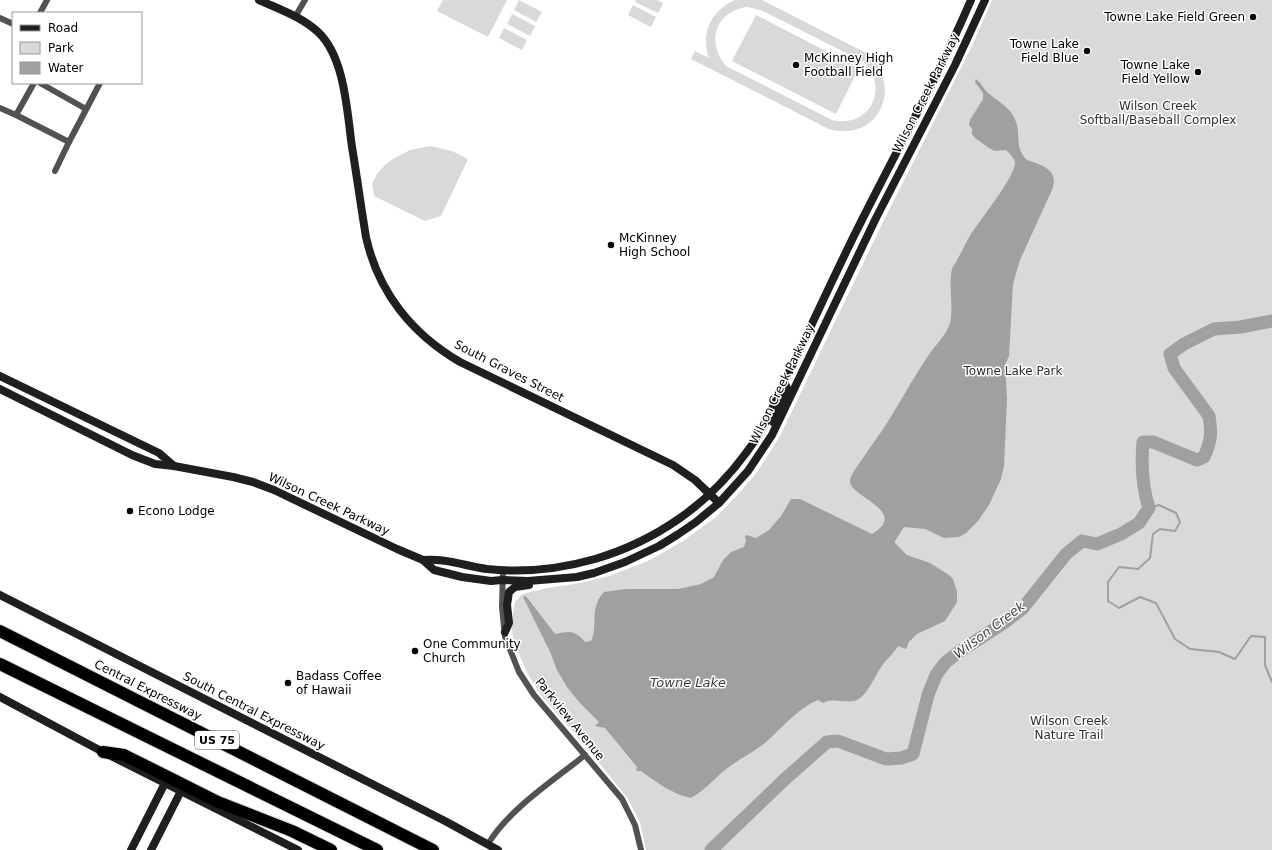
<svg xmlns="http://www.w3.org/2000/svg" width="1272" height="850" font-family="'DejaVu Sans',sans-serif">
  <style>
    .green { fill: #d9d9d9; fill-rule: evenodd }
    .water { fill: #a0a0a0 }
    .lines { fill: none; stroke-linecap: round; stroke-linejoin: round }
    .stream { stroke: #a0a0a0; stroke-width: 2 }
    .river { stroke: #a0a0a0; stroke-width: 13 }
    .highway-casing { stroke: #dbdbdb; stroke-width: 14 }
    .street { stroke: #525252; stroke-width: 6 }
    .secondary { stroke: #1f1f1f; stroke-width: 8 }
    .highway { stroke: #000; stroke-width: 12 }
    .poi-dot { fill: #000; stroke: #fff; stroke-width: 1.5 }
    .labels { text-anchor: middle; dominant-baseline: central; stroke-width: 3; stroke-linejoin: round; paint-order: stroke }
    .shield { fill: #fff; stroke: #4c4c4c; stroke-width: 1 }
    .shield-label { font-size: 11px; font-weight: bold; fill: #000 }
    .poi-label { font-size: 12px; fill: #000; stroke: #fff; text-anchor: start }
    .street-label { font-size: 12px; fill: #000; stroke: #fff }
    .park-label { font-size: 12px; fill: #303030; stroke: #fff }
    .water-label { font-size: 13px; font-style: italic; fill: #414141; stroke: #fff }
  </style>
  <rect width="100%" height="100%" fill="#fff"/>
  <!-- green -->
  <g class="green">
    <path d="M 443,0 L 507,0 L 488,37 L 437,11 Z"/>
    <path d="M 519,0 L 542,12 L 536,22 L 514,10 Z"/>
    <path d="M 636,0 L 657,0 L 663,3 L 658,13 L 635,2 Z"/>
    <path d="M 735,0 L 762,0 L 868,54 C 900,82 884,134 840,131 C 831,131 824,127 817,123 L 691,59 L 695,51 L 709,58 C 700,34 711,10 735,0 ZM 747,7 L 761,10 L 864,62 C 890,89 869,129 832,120 L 726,66 C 706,43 715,11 747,7 Z"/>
    <path d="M 992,0 L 1272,0 L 1272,850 L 646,850 L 640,822 L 628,799 L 589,750 L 541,695 L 527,673 L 514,642 L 511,626 L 515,602 L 522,594 L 547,588 L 575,584 L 606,577 L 646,562 L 664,552 L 683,541 L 716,517 L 742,490 L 758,471 L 780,436 L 884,220 L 972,46 Z"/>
    <path d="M 633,5 L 656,17 L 651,27 L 628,15 Z"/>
    <path d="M 512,14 L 535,26 L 530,36 L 507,24 Z"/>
    <path d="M 756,15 L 859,68 L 836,114 L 732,61 Z"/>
    <path d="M 504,28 L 527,40 L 522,50 L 499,38 Z"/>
    <path d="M 430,146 L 452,151 L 468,159 L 441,216 L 425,221 L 374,196 L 372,184 L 377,174 L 385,165 L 393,159 L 410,150 Z"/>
  </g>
  <!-- water -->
  <path class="water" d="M 976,79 C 981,83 983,87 986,91 C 996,101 1012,107 1016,122 C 1021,136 1014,147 1027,160 C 1042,165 1060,170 1052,190 L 1020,260 L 1017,270 L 1013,284 L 1009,356 L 1005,365 L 1007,399 L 1004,466 L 1001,479 L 989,505 L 978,521 L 966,533 L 959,537 L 944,538 L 925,529 L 904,527 L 895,541 L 895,543 L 907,555 L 930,563 L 949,575 L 953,579 L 957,592 L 957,602 L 945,621 L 917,634 L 908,643 L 908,645 L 906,649 L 898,646 C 894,653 889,657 884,663 C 876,673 868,695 857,700 C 846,704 833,697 823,703 L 818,700 C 798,708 782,728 765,743 C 754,752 741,758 729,767 C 716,776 706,790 691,798 C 672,794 656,782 641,771 L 637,771 L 636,769 L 637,767 L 605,728 L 595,726 L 599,722 L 579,702 L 567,687 L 557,670 L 551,654 L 523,597 L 526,596 L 555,634 C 569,631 575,630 585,642 L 591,641 C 597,630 592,615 597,603 C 598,599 601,596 604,592 L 626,589 L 678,589 L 701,584 L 714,577 L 723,560 L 731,552 L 744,547 L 746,541 L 745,536 L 747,535 L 756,538 L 769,530 L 781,516 L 791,499 L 800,499 L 872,534 C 910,512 850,496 850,482 C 850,475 857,467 861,461 C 869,448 879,436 887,423 C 901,401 913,378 928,356 C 935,345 946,336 950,323 C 954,307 948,286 952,269 C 953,265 957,262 958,258 C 963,250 966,242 971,234 C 980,220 1016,176 1015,162 C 1014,158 1009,153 1006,150 L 995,151 L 989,148 L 975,138 L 972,134 L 972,129 L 969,125 L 970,120 L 983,99 L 983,93 L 975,82 Z"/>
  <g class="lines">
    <!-- stream -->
    <path class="stream" d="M 1149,508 L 1159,505 L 1176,513 L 1180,522 L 1175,531 L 1160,529 L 1153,534 L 1150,558 L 1138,569 L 1119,567 L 1108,582 L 1108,601 L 1119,608 L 1140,597 L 1156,603 L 1175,639 L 1190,649 L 1219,652 L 1235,659 L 1251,636 L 1265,637 L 1265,665 L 1272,682"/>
    <!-- river -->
    <path class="river" d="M 711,850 L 785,779 L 827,742 L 838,741 L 886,759 L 901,758 L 913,754 L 928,695 L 936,675 L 945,663 L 956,654 L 1005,622 L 1023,608 L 1066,554 L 1082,541 L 1097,544 L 1121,534 L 1139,523 L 1149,508 C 1142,486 1141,465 1143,442 L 1153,442 L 1197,460 L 1204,457 C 1211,442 1212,432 1209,416 L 1174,368 L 1170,354 L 1184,344 L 1214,329 L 1241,327 L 1272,321"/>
    <defs>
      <g id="highway">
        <path d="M 0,631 L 433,850"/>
        <path d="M 0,664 L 377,850"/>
        <path d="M 103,752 L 124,755 L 218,802 L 292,831 L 331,850"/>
      </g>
    </defs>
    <!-- highway casing -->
    <use href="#highway" class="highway-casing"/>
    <!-- street -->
    <g class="street">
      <path d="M 40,13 L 47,0"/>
      <path d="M 295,17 L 305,0"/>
      <path d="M 0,18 L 13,24"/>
      <path d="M 40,83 L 86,109"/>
      <path d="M 0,108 L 16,115 L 34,83"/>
      <path d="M 16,115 L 69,142 L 55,171"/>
      <path d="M 69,142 L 100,83"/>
      <path d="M 503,570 L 502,607 L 505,637 L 519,672 L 534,695 L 622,799 L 635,825 L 641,850"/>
      <path d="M 488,844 C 509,809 553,781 585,755"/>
    </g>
    <!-- secondary -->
    <g class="secondary">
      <path d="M 259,0 C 279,9 302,17 318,32 C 345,57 347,112 352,147 C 357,177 361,207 366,237 C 378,292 412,334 460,362 L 673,465 L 695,480 L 719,503"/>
      <path d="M 0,376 L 159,453 L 174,466"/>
      <path d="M 0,389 L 132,455 L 155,464 L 174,466 L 233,477 L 253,482 L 274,490 L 397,549 L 423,560 L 434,570 L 462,577 L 491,581 L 502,580 L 528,581 L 577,577 L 594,573 L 625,562 L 659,546 L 677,535 L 696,522 L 719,503 L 748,471 L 772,435 L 876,218 L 955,65 L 985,0"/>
      <path d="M 773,422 L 787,391 L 787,388 L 784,382"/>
      <path d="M 423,560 C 446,558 465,566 487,569 C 524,573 560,569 595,559 C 656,541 709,504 746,453 C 764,430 775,402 787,376 C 808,333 828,289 849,246 C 889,164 935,84 971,0"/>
      <path d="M 0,595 L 445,821 L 498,850"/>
      <path d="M 505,632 L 509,623 L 507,605 L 509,592 L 515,587 L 529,585"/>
      <path d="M 0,697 L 103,752 L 298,850"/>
      <path d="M 131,850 L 165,783"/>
      <path d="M 151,850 L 181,791"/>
    </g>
    <!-- highway -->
    <use href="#highway" class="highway"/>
  </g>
  <!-- markers -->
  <g class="poi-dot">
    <circle cx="1253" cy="17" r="4"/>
    <circle cx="1087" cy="51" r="4"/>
    <circle cx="796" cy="65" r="4"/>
    <circle cx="1198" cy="72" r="4"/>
    <circle cx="611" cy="245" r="4"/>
    <circle cx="130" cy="511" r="4"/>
    <circle cx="415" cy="651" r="4"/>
    <circle cx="288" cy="683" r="4"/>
  </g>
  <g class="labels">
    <!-- shield labels -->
    <rect class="shield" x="195" y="731" width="44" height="18" rx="3"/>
    <g class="shield-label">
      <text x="217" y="740">US 75</text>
    </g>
    <!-- poi labels -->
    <g class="poi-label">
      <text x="1245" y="17" text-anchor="end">Towne Lake Field Green</text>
      <text x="1079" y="44" text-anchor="end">Towne Lake<tspan x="1079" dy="14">Field Blue</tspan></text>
      <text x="804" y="58">McKinney High<tspan x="804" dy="14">Football Field</tspan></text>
      <text x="1190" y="65" text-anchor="end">Towne Lake<tspan x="1190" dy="14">Field Yellow</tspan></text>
      <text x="619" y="238">McKinney<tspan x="619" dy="14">High School</tspan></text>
      <text x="138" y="511">Econo Lodge</text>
      <text x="423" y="644">One Community<tspan x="423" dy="14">Church</tspan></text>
      <text x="296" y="676">Badass Coffee<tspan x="296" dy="14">of Hawaii</tspan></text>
    </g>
    <!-- street labels -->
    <g class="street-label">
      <text transform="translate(926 93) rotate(-63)">Wilson Creek Parkway</text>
      <text transform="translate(509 371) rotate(27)">South Graves Street</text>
      <text transform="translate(782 384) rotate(-64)">Wilson Creek Parkway</text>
      <text transform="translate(329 504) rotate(25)">Wilson Creek Parkway</text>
      <text transform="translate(148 690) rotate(27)">Central Expressway</text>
      <text transform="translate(254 711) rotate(27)">South Central Expressway</text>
      <text transform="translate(570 719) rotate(51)">Parkview Avenue</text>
    </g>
    <!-- park labels -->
    <g class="park-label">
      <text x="1158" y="106">Wilson Creek<tspan x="1158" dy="14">Softball/Baseball Complex</tspan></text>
      <text x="1013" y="371">Towne Lake Park</text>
      <text x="1069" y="721">Wilson Creek<tspan x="1069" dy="14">Nature Trail</tspan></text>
    </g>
    <!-- water labels -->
    <g class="water-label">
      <text transform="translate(989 630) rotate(-37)">Wilson Creek</text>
      <text x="688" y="682">Towne Lake</text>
    </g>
  </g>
  <!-- legend -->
  <rect x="12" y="12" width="130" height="72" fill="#ffffff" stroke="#999999"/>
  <rect x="20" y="25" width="20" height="6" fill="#1f1f1f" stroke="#999999"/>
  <text x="48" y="32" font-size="12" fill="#000000">Road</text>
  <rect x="20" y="42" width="20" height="12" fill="#d9d9d9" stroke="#999999"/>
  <text x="48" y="52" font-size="12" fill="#000000">Park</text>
  <rect x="20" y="62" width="20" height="12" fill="#a0a0a0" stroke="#999999"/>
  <text x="48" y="72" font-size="12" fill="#000000">Water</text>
</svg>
